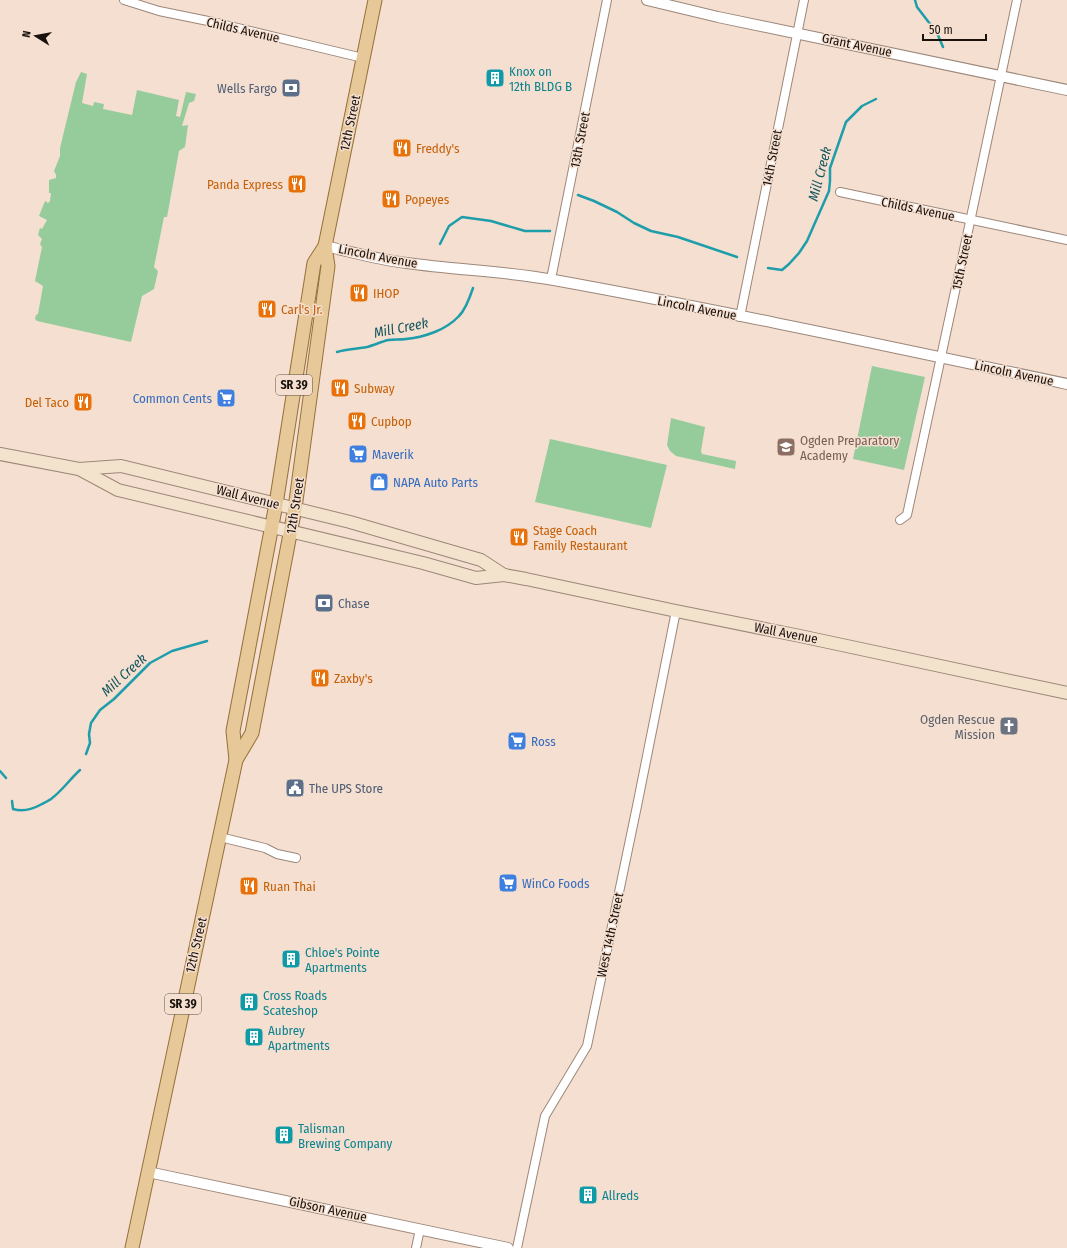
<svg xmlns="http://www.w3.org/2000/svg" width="1067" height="1248" font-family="'Fira Sans Condensed',sans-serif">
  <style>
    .green { fill: #96cc9c }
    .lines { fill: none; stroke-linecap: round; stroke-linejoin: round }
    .stream { stroke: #1e9daa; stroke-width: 2.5 }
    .minor-casing { stroke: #9c877a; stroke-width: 10 }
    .tertiary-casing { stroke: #9c877a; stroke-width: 12 }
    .secondary-casing { stroke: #9c877a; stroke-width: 14 }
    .primary-casing { stroke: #94703b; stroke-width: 15 }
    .minor { stroke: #fff; stroke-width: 8 }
    .tertiary { stroke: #fff; stroke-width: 10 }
    .secondary { stroke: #f3e3cc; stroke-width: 12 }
    .primary { stroke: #e7c898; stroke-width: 13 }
    .labels { text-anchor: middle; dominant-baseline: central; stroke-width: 3; stroke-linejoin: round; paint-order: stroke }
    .shield { fill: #f5dfd0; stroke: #5a4f47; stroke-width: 1 }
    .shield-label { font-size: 12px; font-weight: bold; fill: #18110c }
    .street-label { font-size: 13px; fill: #18110c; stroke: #f5dfd0 }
    .culture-label { font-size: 13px; fill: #0d838f; stroke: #f5dfd0; text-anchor: start }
    .service-label { font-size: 13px; fill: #4e5e75; stroke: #f5dfd0; text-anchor: start }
    .food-label { font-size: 13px; fill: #c56008; stroke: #f5dfd0; text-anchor: start }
    .shop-label { font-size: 13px; fill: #366cbe; stroke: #f5dfd0; text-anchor: start }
    .education-label { font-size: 13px; fill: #785e54; stroke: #f5dfd0; text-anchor: start }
    .worship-label { font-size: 13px; fill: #5b616d; stroke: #f5dfd0; text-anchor: end }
    .water-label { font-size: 14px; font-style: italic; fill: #14565d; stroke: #f5dfd0 }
  </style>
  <rect width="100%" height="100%" fill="#f5dfd0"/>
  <!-- green -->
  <g class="green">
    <path d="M 81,72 L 87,74 L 82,103 L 93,106 L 94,102 L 104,104 L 103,109 L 132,115 L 137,90 L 179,100 L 176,116 L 180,117 L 186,92 L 196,94 L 194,101 L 189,103 L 182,126 L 188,125 L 185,147 L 179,151 L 167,217 L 164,217 L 154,267 L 158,271 L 154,289 L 142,296 L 131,342 L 37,321 L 35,319 L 36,315 L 38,314 L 43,286 L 35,281 L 42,247 L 40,244 L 42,239 L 38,235 L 40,228 L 42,229 L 47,220 L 39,216 L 45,201 L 48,203 L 50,201 L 51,193 L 49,193 L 49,180 L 56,178 L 56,175 L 54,171 L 60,156 L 60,148 L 76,82 Z"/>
    <path d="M 872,366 L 925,377 L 904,470 L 853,459 Z"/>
    <path d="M 671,418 L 705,427 L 701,451 L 702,454 L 736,461 L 735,469 L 676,456 L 670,451 L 667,445 Z"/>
    <path d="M 550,439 L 667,465 L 651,528 L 535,502 Z"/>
  </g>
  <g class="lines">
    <!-- stream -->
    <g class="stream">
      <path d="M 915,0 L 917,7 L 937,33 L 943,47"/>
      <path d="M 578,195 L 594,201 L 617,212 L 634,223 L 651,231 L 678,237 L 737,257"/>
      <path d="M 440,244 L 449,226 L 462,217 L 491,221 L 525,231 L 550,231"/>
      <path d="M 768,268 L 782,270 L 789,264 L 799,253 L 807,241 L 829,191 L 830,181 L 830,168 L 846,122 L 862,106 L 876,99"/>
      <path d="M 337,352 C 347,349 357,349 367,347 C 374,345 381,342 388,340 C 394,339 400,340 406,339 C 425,337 446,330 459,316 C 466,309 470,297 473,288"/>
      <path d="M 86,754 L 90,743 L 89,734 L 91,723 L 100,710 L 114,699 L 150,663 L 172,651 L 207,641"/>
      <path d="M 0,771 L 6,778"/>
      <path d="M 12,801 L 13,809 C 23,812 31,810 40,805 C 44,803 48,801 51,799 C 62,791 70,779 80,770"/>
    </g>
    <defs>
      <g id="minor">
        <path d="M 124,0 L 159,11 L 213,22 L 363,58"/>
        <path d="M 840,192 L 1067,240"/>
        <path d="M 551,279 L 607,0"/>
        <path d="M 740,317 L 804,0"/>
        <path d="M 900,520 L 907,515 C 944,343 981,172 1017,0"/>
        <path d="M 220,837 L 265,848 L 277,854 L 296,858"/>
        <path d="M 416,1248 L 420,1229"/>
        <path d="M 517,1248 L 545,1116 L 587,1046 L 637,806 L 676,611"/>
      </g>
      <g id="tertiary">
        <path d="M 647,0 L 718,17 L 1067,90"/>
        <path d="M 325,246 C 352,252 379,260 407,263 C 456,270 505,271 554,280 C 725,311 896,348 1067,384"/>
        <path d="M 148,1172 L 508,1248"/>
      </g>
      <g id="secondary">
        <path d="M 0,454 L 79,469 L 121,466 L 350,522 L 481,560 L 504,575"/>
        <path d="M 79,469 L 118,490 L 423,563 L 476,578 L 504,575 L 526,579 L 676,611 L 800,636 L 1067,693"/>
      </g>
      <g id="primary">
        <path d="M 236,760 L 252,733 L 295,508 L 328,266 L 325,246 L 375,0"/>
        <path d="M 132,1248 L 236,760 L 233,731 L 276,504 L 314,263 L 325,246"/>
      </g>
    </defs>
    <!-- minor casing -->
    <use href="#minor" class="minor-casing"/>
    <!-- tertiary casing -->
    <use href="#tertiary" class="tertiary-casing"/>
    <!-- secondary casing -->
    <use href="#secondary" class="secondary-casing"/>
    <!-- primary casing -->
    <use href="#primary" class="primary-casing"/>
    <!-- minor -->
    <use href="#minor" class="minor"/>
    <!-- tertiary -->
    <use href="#tertiary" class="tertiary"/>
    <!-- secondary -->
    <use href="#secondary" class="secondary"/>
    <!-- primary -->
    <use href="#primary" class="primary"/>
  </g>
  <!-- icons -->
  <defs>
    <symbol id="building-square" viewBox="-11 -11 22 22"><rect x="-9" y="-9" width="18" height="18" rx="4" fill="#0f9aa8" stroke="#f5dfd0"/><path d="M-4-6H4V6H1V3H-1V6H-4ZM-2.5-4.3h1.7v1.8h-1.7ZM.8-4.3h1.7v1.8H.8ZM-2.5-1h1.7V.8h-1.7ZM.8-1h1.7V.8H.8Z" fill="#fff"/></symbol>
    <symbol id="bank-square" viewBox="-11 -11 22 22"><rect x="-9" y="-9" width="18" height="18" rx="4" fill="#5c6f8a" stroke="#f5dfd0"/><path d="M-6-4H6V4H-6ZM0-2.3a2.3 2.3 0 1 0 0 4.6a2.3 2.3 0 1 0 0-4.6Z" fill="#fff"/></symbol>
    <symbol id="restaurant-square" viewBox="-11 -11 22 22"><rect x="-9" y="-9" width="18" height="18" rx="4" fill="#e8710a" stroke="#f5dfd0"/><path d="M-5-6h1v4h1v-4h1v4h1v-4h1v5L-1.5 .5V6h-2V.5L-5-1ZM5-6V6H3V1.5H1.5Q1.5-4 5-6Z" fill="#fff"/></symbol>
    <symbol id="supermarket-square" viewBox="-11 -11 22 22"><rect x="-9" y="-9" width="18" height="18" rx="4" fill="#3f7fe0" stroke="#f5dfd0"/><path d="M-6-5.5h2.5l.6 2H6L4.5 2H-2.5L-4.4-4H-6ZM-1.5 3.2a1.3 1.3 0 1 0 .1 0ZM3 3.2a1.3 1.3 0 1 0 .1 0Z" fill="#fff"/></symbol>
    <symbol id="school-square" viewBox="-11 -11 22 22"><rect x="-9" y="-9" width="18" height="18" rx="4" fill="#8d6e63" stroke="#f5dfd0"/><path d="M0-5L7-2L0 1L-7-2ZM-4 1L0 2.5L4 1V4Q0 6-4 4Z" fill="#fff"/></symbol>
    <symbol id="shop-square" viewBox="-11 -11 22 22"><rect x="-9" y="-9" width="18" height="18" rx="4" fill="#3f7fe0" stroke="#f5dfd0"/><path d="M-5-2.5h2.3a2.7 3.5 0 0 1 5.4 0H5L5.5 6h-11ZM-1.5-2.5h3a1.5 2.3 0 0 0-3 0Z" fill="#fff"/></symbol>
    <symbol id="church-square" viewBox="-11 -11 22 22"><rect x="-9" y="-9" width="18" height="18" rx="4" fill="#6b7280" stroke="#f5dfd0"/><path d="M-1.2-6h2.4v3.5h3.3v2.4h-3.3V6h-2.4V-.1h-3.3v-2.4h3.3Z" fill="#fff"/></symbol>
    <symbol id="civic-square" viewBox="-11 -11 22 22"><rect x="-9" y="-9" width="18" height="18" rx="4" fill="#5c6f8a" stroke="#f5dfd0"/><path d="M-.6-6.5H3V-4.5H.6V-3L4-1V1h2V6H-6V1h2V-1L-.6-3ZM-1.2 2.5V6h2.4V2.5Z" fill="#fff"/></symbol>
  </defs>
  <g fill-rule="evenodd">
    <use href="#building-square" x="484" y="67" width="22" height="22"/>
    <use href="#bank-square" x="280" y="77" width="22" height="22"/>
    <use href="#restaurant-square" x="391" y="137" width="22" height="22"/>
    <use href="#restaurant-square" x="286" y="173" width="22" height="22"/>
    <use href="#restaurant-square" x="380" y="188" width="22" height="22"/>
    <use href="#restaurant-square" x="348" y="282" width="22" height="22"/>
    <use href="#restaurant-square" x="256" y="298" width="22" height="22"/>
    <use href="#restaurant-square" x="329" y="377" width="22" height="22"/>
    <use href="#supermarket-square" x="215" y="387" width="22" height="22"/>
    <use href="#restaurant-square" x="72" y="391" width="22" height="22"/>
    <use href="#restaurant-square" x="346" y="410" width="22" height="22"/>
    <use href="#school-square" x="775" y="436" width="22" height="22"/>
    <use href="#supermarket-square" x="347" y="443" width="22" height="22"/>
    <use href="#shop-square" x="368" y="471" width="22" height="22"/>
    <use href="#restaurant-square" x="508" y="526" width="22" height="22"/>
    <use href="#bank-square" x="313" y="592" width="22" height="22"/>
    <use href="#restaurant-square" x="309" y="667" width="22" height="22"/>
    <use href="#church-square" x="998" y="715" width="22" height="22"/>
    <use href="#supermarket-square" x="506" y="730" width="22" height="22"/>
    <use href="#civic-square" x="284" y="777" width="22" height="22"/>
    <use href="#supermarket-square" x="497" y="872" width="22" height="22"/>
    <use href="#restaurant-square" x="238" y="875" width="22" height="22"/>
    <use href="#building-square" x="280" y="948" width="22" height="22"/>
    <use href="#building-square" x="238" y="991" width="22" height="22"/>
    <use href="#building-square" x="243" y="1026" width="22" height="22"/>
    <use href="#building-square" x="273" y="1124" width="22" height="22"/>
    <use href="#building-square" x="577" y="1184" width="22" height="22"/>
  </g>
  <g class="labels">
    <!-- shield labels -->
    <g class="shield">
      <rect x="276" y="375" width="36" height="20" rx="3"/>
      <rect x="165" y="994" width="36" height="20" rx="3"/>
    </g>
    <g class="shield-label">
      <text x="294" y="385">SR 39</text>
      <text x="183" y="1004">SR 39</text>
    </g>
    <!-- street labels -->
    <g class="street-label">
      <text transform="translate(243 30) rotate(13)">Childs Avenue</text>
      <text transform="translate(857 45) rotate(12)">Grant Avenue</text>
      <text transform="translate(350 123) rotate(-78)">12th Street</text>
      <text transform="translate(580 140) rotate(-79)">13th Street</text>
      <text transform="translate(772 158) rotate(-79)">14th Street</text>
      <text transform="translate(918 209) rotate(12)">Childs Avenue</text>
      <text transform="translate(378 256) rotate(11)">Lincoln Avenue</text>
      <text transform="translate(962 262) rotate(-78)">15th Street</text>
      <text transform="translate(697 308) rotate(11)">Lincoln Avenue</text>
      <text transform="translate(1014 373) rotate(12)">Lincoln Avenue</text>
      <text transform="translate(248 497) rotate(14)">Wall Avenue</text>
      <text transform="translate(295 506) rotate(-81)">12th Street</text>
      <text transform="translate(786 633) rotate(11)">Wall Avenue</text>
      <text transform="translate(610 935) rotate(-78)">West 14th Street</text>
      <text transform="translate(196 945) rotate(-77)">12th Street</text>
      <text transform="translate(328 1209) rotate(12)">Gibson Avenue</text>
    </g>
    <!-- culture labels -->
    <g class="culture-label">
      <text x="509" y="71">Knox on<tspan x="509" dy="15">12th BLDG B</tspan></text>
      <text x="305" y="952">Chloe's Pointe<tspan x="305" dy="15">Apartments</tspan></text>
      <text x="263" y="995">Cross Roads<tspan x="263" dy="15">Scateshop</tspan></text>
      <text x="268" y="1030">Aubrey<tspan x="268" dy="15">Apartments</tspan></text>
      <text x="298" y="1128">Talisman<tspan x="298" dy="15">Brewing Company</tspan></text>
      <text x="602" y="1195">Allreds</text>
    </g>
    <!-- service labels -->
    <g class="service-label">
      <text x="277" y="88" text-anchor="end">Wells Fargo</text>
      <text x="338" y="603">Chase</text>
      <text x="309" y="788">The UPS Store</text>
    </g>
    <!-- food labels -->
    <g class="food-label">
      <text x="416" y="148">Freddy's</text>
      <text x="283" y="184" text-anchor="end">Panda Express</text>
      <text x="405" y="199">Popeyes</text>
      <text x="373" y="293">IHOP</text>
      <text x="281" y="309">Carl's Jr.</text>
      <text x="354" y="388">Subway</text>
      <text x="69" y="402" text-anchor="end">Del Taco</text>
      <text x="371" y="421">Cupbop</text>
      <text x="533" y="530">Stage Coach<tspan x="533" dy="15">Family Restaurant</tspan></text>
      <text x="334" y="678">Zaxby's</text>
      <text x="263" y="886">Ruan Thai</text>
    </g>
    <!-- shop labels -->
    <g class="shop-label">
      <text x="212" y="398" text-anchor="end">Common Cents</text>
      <text x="372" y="454">Maverik</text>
      <text x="393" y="482">NAPA Auto Parts</text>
      <text x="531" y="741">Ross</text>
      <text x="522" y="883">WinCo Foods</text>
    </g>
    <!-- education labels -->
    <g class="education-label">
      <text x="800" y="440">Ogden Preparatory<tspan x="800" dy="15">Academy</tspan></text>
    </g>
    <!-- worship labels -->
    <g class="worship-label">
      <text x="995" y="719">Ogden Rescue<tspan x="995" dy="15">Mission</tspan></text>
    </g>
    <!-- water labels -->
    <g class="water-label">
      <text transform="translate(820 174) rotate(-75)">Mill Creek</text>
      <text transform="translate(401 328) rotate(-11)">Mill Creek</text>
      <text transform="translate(124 675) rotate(-42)">Mill Creek</text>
    </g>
  </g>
  <!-- north arrow -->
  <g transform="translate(36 36) rotate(281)" stroke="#f5dfd0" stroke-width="3" paint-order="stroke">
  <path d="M0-3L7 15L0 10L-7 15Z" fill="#18110c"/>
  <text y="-6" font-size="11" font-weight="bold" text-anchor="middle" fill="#18110c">N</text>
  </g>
  <!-- scale -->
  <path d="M923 34v6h63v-6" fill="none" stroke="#18110c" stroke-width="2"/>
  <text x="929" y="34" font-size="12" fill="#18110c" stroke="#f5dfd0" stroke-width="3" paint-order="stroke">50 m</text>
</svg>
